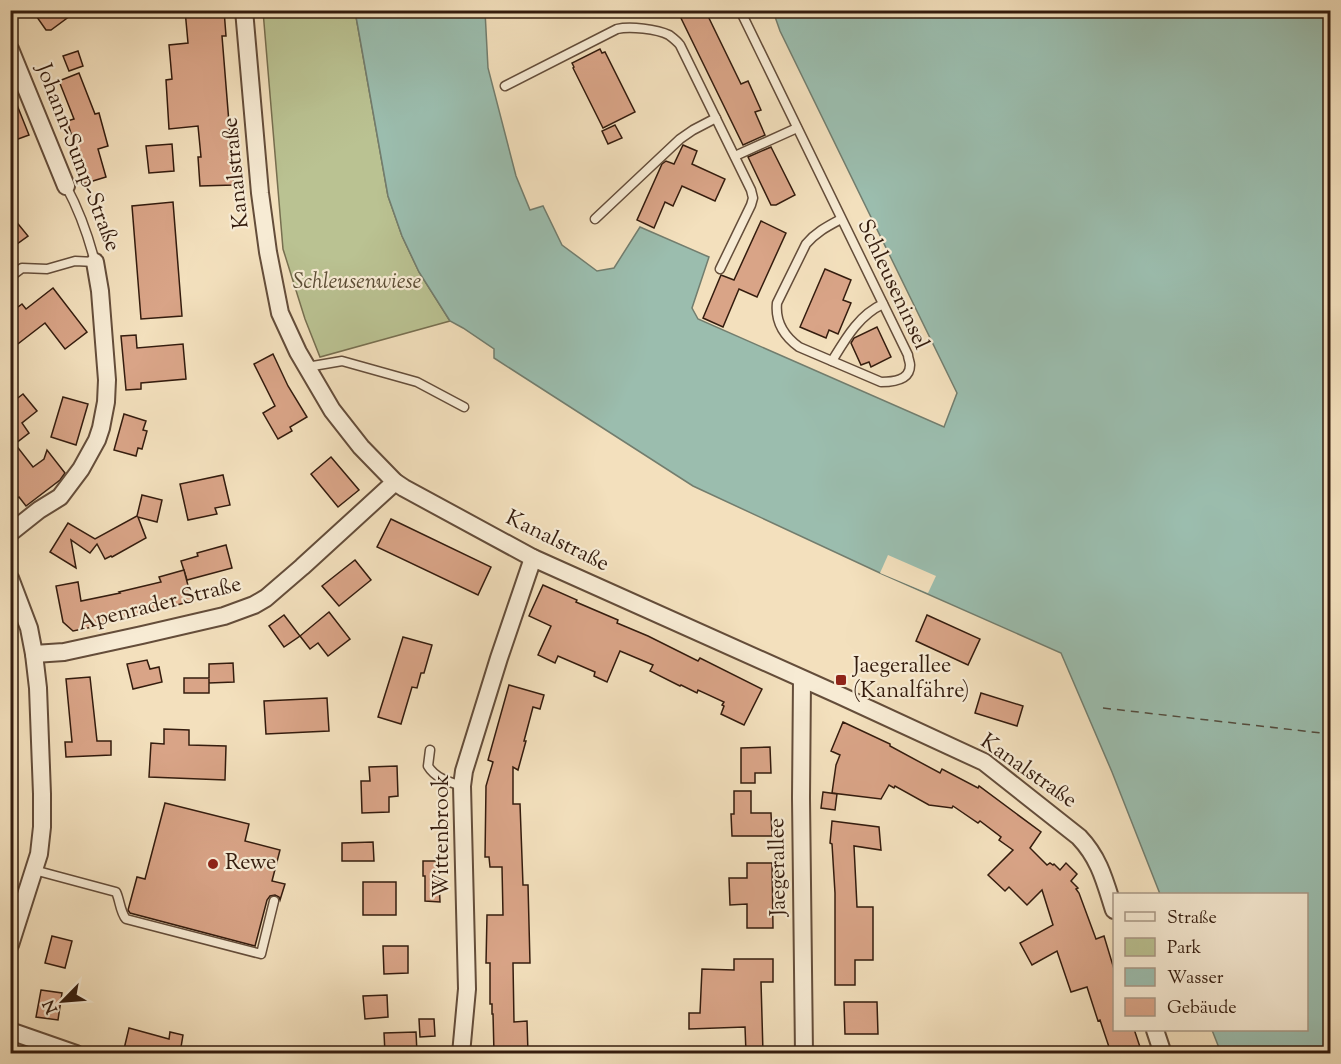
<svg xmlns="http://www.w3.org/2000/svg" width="1341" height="1064" font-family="'Sorts Mill Goudy',serif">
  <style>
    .green { fill: #bac292; stroke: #776f50; stroke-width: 1.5 }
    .water { fill: #9bbdae; stroke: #727d6e; stroke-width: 1.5 }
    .pier { fill: #f3e0bd }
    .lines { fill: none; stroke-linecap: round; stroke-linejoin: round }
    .ferry { stroke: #534c3e; stroke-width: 1.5; stroke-dasharray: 8 6; stroke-linecap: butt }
    .building { fill: #d9a487; stroke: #341c0e; stroke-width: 1.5 }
    .service-casing { stroke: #644d3a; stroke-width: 11 }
    .minor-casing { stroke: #644d3a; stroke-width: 20 }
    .service { stroke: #f7ebd4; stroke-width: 8 }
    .minor { stroke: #f7ebd4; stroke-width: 16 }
    .poi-dot { fill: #8f2418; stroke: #f7ebd4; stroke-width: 2 }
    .labels { text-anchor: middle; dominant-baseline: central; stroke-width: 4.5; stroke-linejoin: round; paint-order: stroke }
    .street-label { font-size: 22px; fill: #341c0e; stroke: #f7ebd4 }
    .park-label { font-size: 22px; font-style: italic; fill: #5c4e36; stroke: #f7ebd4 }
    .poi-label { font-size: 22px; fill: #341c0e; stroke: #f7ebd4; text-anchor: start }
  </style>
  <rect width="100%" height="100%" fill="#f3e0bd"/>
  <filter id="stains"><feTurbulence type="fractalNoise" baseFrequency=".00333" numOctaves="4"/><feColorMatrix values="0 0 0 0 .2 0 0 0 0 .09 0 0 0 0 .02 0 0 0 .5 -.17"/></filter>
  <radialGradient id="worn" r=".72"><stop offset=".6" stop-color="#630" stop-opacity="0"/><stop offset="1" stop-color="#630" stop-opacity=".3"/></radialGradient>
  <!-- green -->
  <path class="green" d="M 263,11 L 355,11 L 388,196 L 402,236 L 419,272 L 450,321 L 320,357 L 305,319 L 283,249 Z"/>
  <!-- water -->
  <path class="water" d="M 355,11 L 485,11 L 488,68 L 516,176 L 530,210 L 543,206 L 562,245 L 597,271 L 614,268 L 640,227 L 709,257 L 692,308 L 698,319 L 944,427 L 957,393 L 780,31 L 773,11 L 1330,11 L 1330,1053 L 1221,1053 L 1212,1030 L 1306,1030 L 1306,894 L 1160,894 L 1112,772 L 1061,653 L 880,573 L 693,486 L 494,358 L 494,349 L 463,328 L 450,321 L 419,272 L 402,236 L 388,196 Z"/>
  <!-- pier -->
  <path class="pier" d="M 888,555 L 936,576 L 928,593 L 880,573 Z"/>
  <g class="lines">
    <!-- ferry -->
    <path class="ferry" d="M 1103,708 L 1330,734"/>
  </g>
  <!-- building -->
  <g class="building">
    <path d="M 32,10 L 78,10 L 51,30 L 46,30 Z"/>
    <path d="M 185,10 L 224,10 L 226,36 L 222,36 L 234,185 L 200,186 L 198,157 L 201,157 L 198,126 L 169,129 L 166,80 L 172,79 L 169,45 L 188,43 Z"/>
    <path d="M 677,10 L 705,10 L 741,84 L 748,81 L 761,110 L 755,112 L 765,135 L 743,145 Z"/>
    <path d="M 600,49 L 602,53 L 605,52 L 635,112 L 603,128 L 573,68 L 574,67 L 572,63 Z"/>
    <path d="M 78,51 L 83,66 L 69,71 L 63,56 Z"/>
    <path d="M 79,73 L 95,114 L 99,113 L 108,146 L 98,149 L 106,177 L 83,184 L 75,155 L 78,155 L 67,121 L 74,119 L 59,81 Z"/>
    <path d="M 11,90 L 29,135 L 10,142 L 10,91 Z"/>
    <path d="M 615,125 L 622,138 L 608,144 L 602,131 Z"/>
    <path d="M 172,144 L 174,171 L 149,173 L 146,146 Z"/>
    <path d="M 683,145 L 697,151 L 692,164 L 725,179 L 715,201 L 682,186 L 673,206 L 665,202 L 654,228 L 637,220 L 662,164 L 666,161 L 674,164 Z"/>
    <path d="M 771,147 L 795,195 L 776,205 L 771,205 L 748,157 Z"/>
    <path d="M 173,202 L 182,316 L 141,319 L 132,206 Z"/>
    <path d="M 10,214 L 28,236 L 10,249 Z"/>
    <path d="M 761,221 L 786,233 L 757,297 L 739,289 L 723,327 L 703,318 L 721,275 L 734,280 Z"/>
    <path d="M 825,269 L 851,280 L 843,300 L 851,303 L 838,334 L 829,330 L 826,338 L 800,327 Z"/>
    <path d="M 53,288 L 87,332 L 65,349 L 45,323 L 10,350 L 10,313 L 22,304 L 26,309 Z"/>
    <path d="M 877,327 L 891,357 L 871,367 L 869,362 L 861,365 L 851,343 L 854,338 Z"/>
    <path d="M 136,335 L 137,348 L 183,344 L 186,379 L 141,383 L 141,389 L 126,390 L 121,336 Z"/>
    <path d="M 273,354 L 288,386 L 307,417 L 290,427 L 292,431 L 278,439 L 263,413 L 275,406 L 254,364 Z"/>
    <path d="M 23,394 L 37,411 L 22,423 L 29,433 L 15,444 L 33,467 L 44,459 L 47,450 L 65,473 L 60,480 L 26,506 L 19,497 L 10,503 L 10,404 Z"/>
    <path d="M 63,397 L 88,404 L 76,445 L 51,437 Z"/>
    <path d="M 124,414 L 146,421 L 143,430 L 147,431 L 142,449 L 138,448 L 136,456 L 114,450 Z"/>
    <path d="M 331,457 L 359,490 L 338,507 L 311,474 Z"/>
    <path d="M 223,475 L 230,505 L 215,508 L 217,514 L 188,520 L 180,484 Z"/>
    <path d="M 142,495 L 162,500 L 157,522 L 138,517 L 146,538 L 112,557 L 111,556 L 105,559 L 97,544 L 90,553 L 71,540 L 76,568 L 50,552 L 68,523 L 95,539 L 137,516 Z"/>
    <path d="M 391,519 L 491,567 L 478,595 L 377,547 Z"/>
    <path d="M 226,545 L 232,568 L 187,580 L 181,561 L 198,556 L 197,553 Z"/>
    <path d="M 355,560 L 371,580 L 339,606 L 322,586 Z"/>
    <path d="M 184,570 L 192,601 L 147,613 L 103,623 L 103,625 L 73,631 L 63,622 L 56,586 L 78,582 L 81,601 L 120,593 L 119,592 L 161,582 L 159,577 Z"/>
    <path d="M 543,585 L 577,600 L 576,602 L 618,620 L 617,623 L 648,636 L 698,661 L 700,658 L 762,689 L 744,725 L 721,714 L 724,706 L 722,705 L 724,702 L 698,690 L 697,693 L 681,685 L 680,686 L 650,671 L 653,665 L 620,651 L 607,682 L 594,676 L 595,672 L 558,656 L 555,663 L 538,655 L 551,626 L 529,616 Z"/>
    <path d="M 329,612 L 350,639 L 328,656 L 318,643 L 310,649 L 300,636 Z"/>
    <path d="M 284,615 L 300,636 L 284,647 L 269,626 Z"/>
    <path d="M 927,615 L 980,639 L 968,665 L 916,641 Z"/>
    <path d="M 403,637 L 432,645 L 424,673 L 421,673 L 417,688 L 412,687 L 401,724 L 378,717 Z"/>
    <path d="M 147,660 L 150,669 L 159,667 L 162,682 L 133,689 L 127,664 Z"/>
    <path d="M 233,663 L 234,682 L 209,683 L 209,679 L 209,693 L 184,693 L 184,678 L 209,678 L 209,664 Z"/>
    <path d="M 90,677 L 97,741 L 111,741 L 111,755 L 66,757 L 65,742 L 72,742 L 66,679 Z"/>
    <path d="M 509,685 L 544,695 L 540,709 L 533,707 L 524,741 L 526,741 L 518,770 L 513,767 L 513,804 L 520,804 L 523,885 L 528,885 L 530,963 L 513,963 L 514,1022 L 527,1021 L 528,1053 L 494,1053 L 493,1014 L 492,1014 L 492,1004 L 490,1004 L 490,963 L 486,963 L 487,915 L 503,915 L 502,867 L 490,867 L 489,857 L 485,857 L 486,786 L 493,762 L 488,760 Z"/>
    <path d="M 981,693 L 1023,706 L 1017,726 L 975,713 Z"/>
    <path d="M 327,698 L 329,731 L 266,734 L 264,701 Z"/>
    <path d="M 843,722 L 890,744 L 890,746 L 940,773 L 942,769 L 978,788 L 979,786 L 1041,832 L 1030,848 L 1047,865 L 1050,863 L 1053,865 L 1054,864 L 1060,870 L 1066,863 L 1077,874 L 1071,881 L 1078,888 L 1076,889 L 1079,893 L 1096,939 L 1104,936 L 1114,969 L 1114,1029 L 1134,1029 L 1142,1053 L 1111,1053 L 1100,1020 L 1098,1021 L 1087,987 L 1071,992 L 1057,951 L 1032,965 L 1020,943 L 1053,925 L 1042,890 L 1027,905 L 1009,887 L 1005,891 L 988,875 L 1013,850 L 999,840 L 1001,837 L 980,821 L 978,823 L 953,806 L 952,808 L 929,805 L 895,786 L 894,788 L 889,785 L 881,799 L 832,793 L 836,765 L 840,755 L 831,751 Z"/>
    <path d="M 164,729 L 189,730 L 189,745 L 226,746 L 225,780 L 149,777 L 151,743 L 164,744 Z"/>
    <path d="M 770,747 L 771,773 L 755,773 L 755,783 L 741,783 L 741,748 Z"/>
    <path d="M 397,766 L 398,796 L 389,797 L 389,812 L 362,813 L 361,781 L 370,781 L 369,767 Z"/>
    <path d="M 734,791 L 751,791 L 751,813 L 771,813 L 772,836 L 732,836 L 731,814 L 734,814 Z"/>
    <path d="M 823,792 L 837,794 L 835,810 L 821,808 Z"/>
    <path d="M 165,803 L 249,824 L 245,841 L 280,850 L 272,881 L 285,884 L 280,900 L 279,897 L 275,895 L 270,896 L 267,900 L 255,946 L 130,913 L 128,910 L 137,877 L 145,879 Z"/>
    <path d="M 832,821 L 879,827 L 881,850 L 854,846 L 857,907 L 873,907 L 873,960 L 855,960 L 855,985 L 835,985 L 835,893 L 832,844 L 830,843 Z"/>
    <path d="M 373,842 L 374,861 L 342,861 L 342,843 Z"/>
    <path d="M 423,861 L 438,861 L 440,902 L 425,901 L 425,876 L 423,876 Z"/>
    <path d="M 747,863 L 772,863 L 773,928 L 747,928 L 747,904 L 730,905 L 729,878 L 747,878 Z"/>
    <rect x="363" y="882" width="33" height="33"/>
    <path d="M 52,936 L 72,941 L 65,968 L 45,963 Z"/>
    <path d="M 383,946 L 408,946 L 408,973 L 384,974 Z"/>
    <path d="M 734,959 L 773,959 L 773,982 L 761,982 L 763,1053 L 746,1053 L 745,1027 L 689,1029 L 689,1013 L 700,1013 L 702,969 L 734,970 Z"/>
    <path d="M 41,990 L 62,993 L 58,1020 L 36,1017 Z"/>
    <path d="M 387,995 L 388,1017 L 365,1019 L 363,996 Z"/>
    <path d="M 844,1002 L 877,1002 L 878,1034 L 845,1034 Z"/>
    <path d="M 419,1019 L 434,1019 L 435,1036 L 420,1037 Z"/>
    <path d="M 129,1028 L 169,1039 L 170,1032 L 183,1035 L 180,1053 L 143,1053 L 124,1049 Z"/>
    <path d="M 416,1032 L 417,1053 L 385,1053 L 384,1033 Z"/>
  </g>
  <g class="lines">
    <defs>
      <g id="service">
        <path d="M 740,10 L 908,355 C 908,358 910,362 910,365 C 910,381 892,382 881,382 L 799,347 C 784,336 775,322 777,303 L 806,244 C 816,232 828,226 841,219"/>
        <path d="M 505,86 L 617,29 C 630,26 657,29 669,35 C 673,38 677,41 680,45 L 751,190 L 753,198 L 751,205 L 720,269"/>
        <path d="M 735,156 L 797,128"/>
        <path d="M 595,219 L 680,139 L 693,130 L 716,118"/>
        <path d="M 10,277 L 22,268 L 47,269 L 75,261 L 95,262 C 88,235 79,210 66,186"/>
        <path d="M 832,361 C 846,338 859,315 883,304"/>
        <path d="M 307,367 L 342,361 L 417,382 L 464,407"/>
        <path d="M 430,750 L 428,766 C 435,778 449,782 462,786"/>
        <path d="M 34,870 L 116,892 C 120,900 120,912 126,919 L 261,954 L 274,901"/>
      </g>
      <g id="minor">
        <path d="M 244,10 L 260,193 L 268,252 L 280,313 L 298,352 L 332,410 L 361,447 L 395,482 L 404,488 L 533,558 L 839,695 L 984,762 L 1079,837 C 1100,859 1105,882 1114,910"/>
        <path d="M 10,12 L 12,10"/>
        <path d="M 10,49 L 66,186"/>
        <path d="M 10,533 L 39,510 L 60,497 L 81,469 L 97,440 L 101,428 L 106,402 L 107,380 L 100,291 L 95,262"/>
        <path d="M 10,578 L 29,628 L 34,654 L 38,688 L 42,794 L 42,827 L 39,854 L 10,945"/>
        <path d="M 34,654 L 64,652 L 142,635 L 224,616 L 254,605 L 266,598 L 302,567 L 395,482"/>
        <path d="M 802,680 L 801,798 L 804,1054"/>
        <path d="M 1155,1030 L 1163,1054"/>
        <path d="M 10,1031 L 76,1054"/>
        <path d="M 461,1054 L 467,989 L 462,786 L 464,771 L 499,658 L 533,558"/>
      </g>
    </defs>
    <!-- service casing -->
    <use href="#service" class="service-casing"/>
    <!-- minor casing -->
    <use href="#minor" class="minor-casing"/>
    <!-- service -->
    <use href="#service" class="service"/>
    <!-- minor -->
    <use href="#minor" class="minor"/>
  </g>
  <!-- markers -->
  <g class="poi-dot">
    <rect x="835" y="674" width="12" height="12" rx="3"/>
    <circle cx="213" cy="864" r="6"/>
  </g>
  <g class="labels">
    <!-- street labels -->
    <g class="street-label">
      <text transform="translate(77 158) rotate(69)">Johann-Sump-Straße</text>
      <text transform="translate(237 173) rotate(-96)">Kanalstraße</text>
      <text transform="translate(892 285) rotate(65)">Schleuseninsel</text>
      <text transform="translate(557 542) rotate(26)">Kanalstraße</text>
      <text transform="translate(160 605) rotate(-14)">Apenrader Straße</text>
      <text transform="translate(1028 772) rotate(35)">Kanalstraße</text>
      <text transform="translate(443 836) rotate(-90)">Wittenbrook</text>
      <text transform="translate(779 867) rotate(-91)">Jaegerallee</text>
    </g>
    <!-- park labels -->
    <g class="park-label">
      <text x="357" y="283">Schleusenwiese</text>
    </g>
    <!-- poi labels -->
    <g class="poi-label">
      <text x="853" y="667">Jaegerallee<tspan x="853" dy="25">(Kanalfähre)</tspan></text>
      <text x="225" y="864">Rewe</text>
    </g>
  </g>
  <!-- margin -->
  <rect width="1341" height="1064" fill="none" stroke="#f3e0bd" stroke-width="36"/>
  <rect x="12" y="12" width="1317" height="1040" fill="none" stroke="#341c0e" stroke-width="3"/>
  <rect x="18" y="18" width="1305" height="1028" fill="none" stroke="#341c0e" stroke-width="1.5"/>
  <!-- legend -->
  <rect x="1113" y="893" width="195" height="138" fill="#f7ebd4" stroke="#a99885" stroke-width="1.5"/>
  <rect x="1125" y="912" width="30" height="9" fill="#f7ebd4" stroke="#a99885" stroke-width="1.5"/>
  <text x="1167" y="923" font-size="18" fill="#341c0e">Straße</text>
  <rect x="1125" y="938" width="30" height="18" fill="#bac292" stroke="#a99885" stroke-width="1.5"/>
  <text x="1167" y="953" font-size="18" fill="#341c0e">Park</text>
  <rect x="1125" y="968" width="30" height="18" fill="#9bbdae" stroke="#a99885" stroke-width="1.5"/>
  <text x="1167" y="983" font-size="18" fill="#341c0e">Wasser</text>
  <rect x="1125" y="998" width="30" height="18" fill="#d9a487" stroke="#a99885" stroke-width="1.5"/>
  <text x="1167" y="1013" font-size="18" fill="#341c0e">Gebäude</text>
  <!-- north arrow -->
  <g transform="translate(63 1001) rotate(245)" stroke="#f7ebd4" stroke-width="4.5" paint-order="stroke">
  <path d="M0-4.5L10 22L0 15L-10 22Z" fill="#341c0e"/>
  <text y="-9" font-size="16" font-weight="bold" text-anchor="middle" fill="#341c0e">N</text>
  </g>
  <rect width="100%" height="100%" filter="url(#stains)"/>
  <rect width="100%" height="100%" fill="url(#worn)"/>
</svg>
